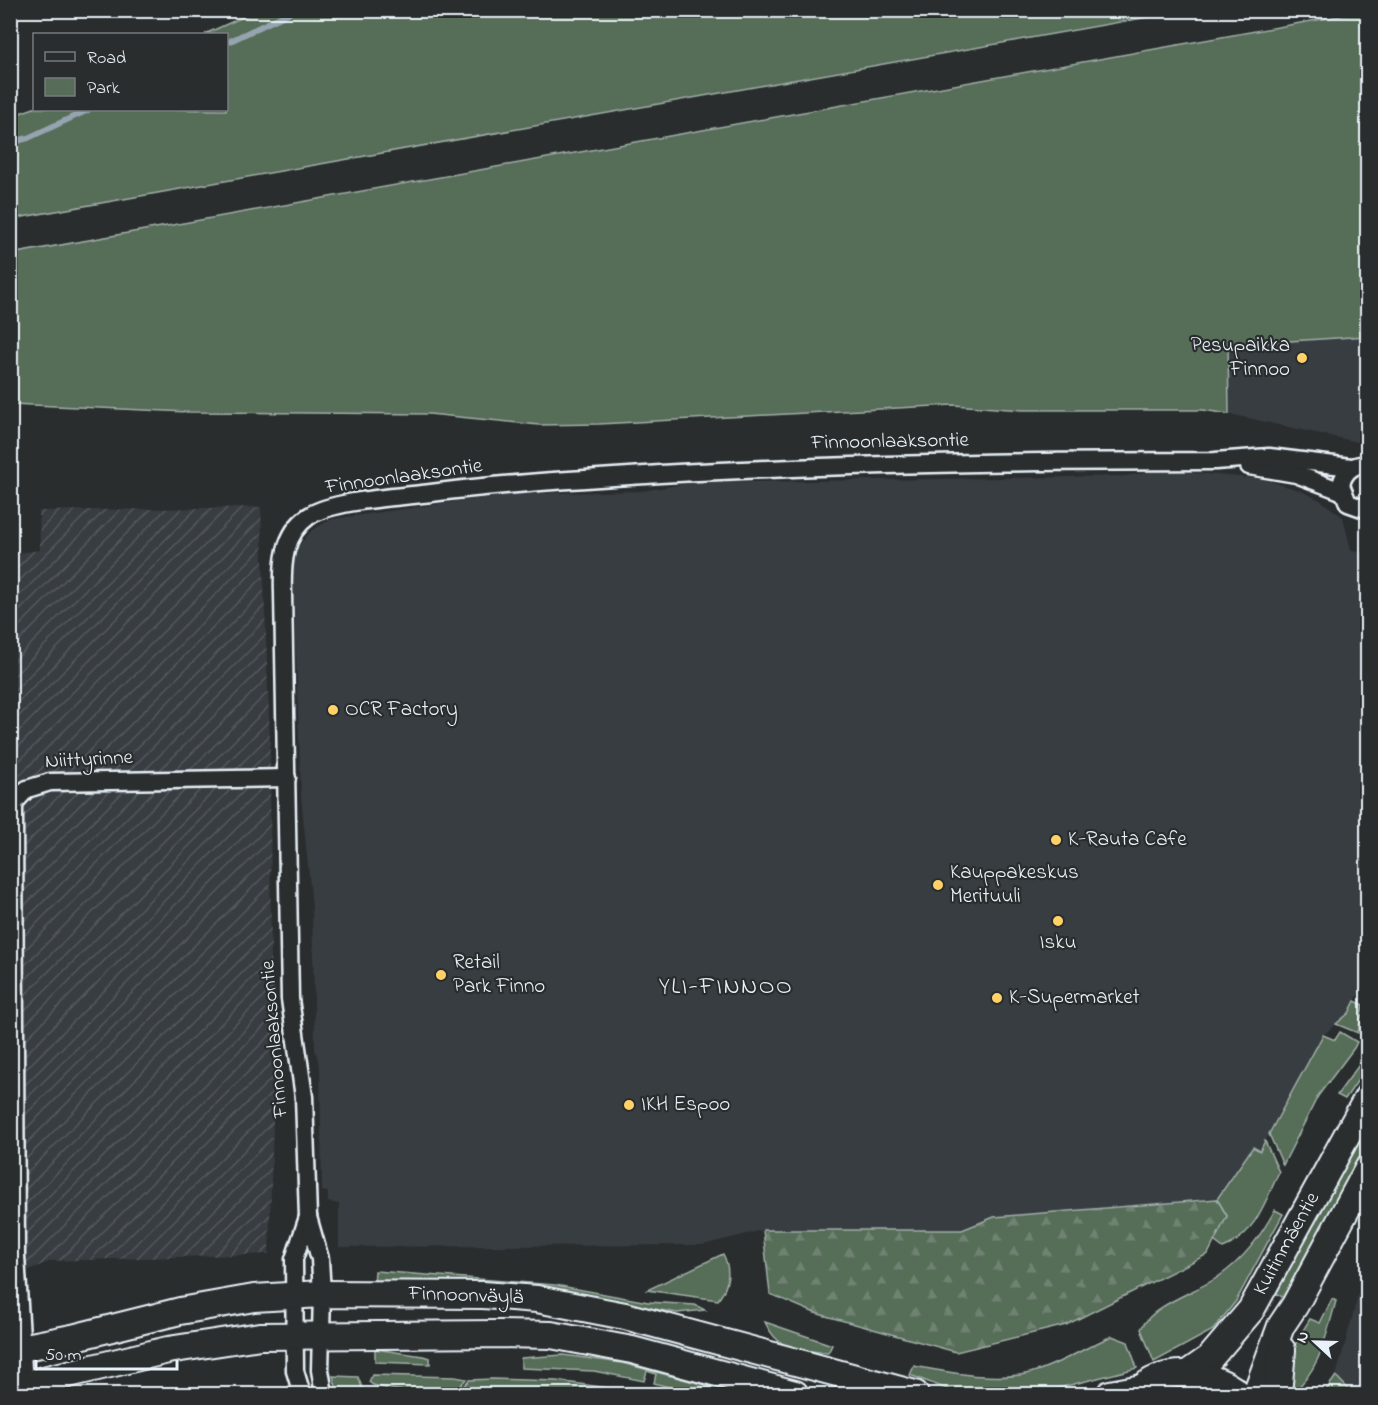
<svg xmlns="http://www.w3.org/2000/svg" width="1378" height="1405" font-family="'Indie Flower',sans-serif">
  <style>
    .built { fill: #383c42 }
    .industrial { fill: url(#industrial-furrows) }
    .green { fill: #576d59; stroke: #a0afa8; stroke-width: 1.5 }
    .forest { fill: url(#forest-firs); stroke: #a0afa8; stroke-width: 1.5 }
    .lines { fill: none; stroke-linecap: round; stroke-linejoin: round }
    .stream { stroke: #95a4b0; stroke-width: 6 }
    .street-casing { stroke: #e8f1f8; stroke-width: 21 }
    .primary-casing { stroke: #e8f1f8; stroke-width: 30 }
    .street { stroke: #2a2d2e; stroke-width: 16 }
    .primary { stroke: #2a2d2e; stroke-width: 26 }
    .poi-dot { fill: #ffd166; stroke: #2a2d2e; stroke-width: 2 }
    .labels { text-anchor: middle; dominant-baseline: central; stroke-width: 4.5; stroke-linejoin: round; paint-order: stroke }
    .poi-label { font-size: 21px; fill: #e8f1f8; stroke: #2a2d2e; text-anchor: start }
    .street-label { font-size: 21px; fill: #e8f1f8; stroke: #2a2d2e }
    .quarter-label { font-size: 24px; letter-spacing: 1.5px; fill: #e8f1f8; stroke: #2a2d2e }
  </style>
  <defs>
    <pattern id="industrial-furrows" width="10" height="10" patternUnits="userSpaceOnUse" patternTransform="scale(1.5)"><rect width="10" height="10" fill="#383c42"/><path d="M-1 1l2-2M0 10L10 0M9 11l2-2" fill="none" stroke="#55595e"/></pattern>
    <pattern id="forest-firs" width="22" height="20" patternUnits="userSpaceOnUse" patternTransform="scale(1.5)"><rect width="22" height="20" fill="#576d59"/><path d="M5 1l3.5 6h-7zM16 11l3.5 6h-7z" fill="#6f8272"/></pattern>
  </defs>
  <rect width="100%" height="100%" fill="#2a2d2e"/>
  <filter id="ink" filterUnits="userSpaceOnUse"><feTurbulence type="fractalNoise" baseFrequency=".0167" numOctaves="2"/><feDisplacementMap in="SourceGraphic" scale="12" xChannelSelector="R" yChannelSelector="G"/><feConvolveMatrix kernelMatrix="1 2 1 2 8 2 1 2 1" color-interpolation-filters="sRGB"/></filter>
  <g filter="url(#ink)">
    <!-- built -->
    <g class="built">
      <path d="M 1367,336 L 1367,444 L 1229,414 L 1227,345 Z"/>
      <path d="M 1162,470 L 1263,479 L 1299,490 L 1320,500 L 1343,517 L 1351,550 L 1367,553 L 1367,978 L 1349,1013 L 1323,1035 L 1260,1151 L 1252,1148 L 1217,1199 L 994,1217 L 962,1230 L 763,1230 L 703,1245 L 339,1247 L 339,1204 L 328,1202 L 328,1192 L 322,1191 L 320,1068 L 315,1049 L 312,906 L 301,796 L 293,573 L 296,549 L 312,530 L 332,519 L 510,494 L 642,491 L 708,480 L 755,482 L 1125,476 Z"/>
      <path d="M 1367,1263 L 1367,1394 L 1353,1394 L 1336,1376 Z"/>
    </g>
    <!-- industrial -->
    <path class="industrial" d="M 261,507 L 270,741 L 271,987 L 275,987 L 276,1020 L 269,1254 L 51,1261 L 11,1277 L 11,554 L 40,550 L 39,511 Z"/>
    <!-- green -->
    <g class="green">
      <path d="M 256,11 L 256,10 L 1182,11 L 11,219 L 11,116 L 34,108 L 226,110 L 226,34 L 205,34 Z"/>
      <path d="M 1367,11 L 1367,336 L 1228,345 L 1229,414 L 1203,410 L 1023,410 L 953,405 L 599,424 L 539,425 L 429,414 L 188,412 L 11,404 L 11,254 Z"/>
      <path d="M 1355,1001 L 1363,1005 L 1358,1033 L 1336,1024 L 1349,1013 Z"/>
      <path d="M 1340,1032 L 1357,1042 L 1354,1048 L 1318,1096 L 1283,1165 L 1269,1134 L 1323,1035 L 1335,1040 Z"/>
      <path d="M 1367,1054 L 1367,1067 L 1345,1099 L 1337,1095 Z"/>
      <path d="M 1367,1117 L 1367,1146 L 1286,1299 L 1275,1293 Z"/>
      <path d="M 1265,1141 L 1279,1172 C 1266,1200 1254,1237 1223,1248 L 1214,1241 L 1227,1216 L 1217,1199 L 1253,1147 L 1260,1151 Z"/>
      <path d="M 1275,1210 L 1283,1214 L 1236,1301 L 1213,1330 L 1154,1362 L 1141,1329 C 1154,1303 1195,1293 1218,1277 C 1244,1259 1260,1237 1275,1210 Z"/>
      <path d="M 723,1254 C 731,1269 729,1286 718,1300 L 647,1290 Z"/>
      <path d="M 375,1271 L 555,1285 L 648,1302 L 695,1305 L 705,1310 L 677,1313 L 582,1296 L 374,1284 Z"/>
      <path d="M 1332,1299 L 1336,1301 C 1326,1336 1320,1371 1291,1394 C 1280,1365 1295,1343 1310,1319 L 1320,1323 Z"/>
      <path d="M 765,1322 L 832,1345 L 828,1353 C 800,1349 778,1352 765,1322 Z"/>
      <path d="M 1112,1336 L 1128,1342 L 1137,1368 L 1047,1391 L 968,1393 L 955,1392 L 910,1375 L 914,1366 C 949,1372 994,1382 1030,1373 C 1059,1365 1084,1348 1112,1336 Z"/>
      <path d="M 375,1349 L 423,1356 L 430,1358 L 430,1364 L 375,1362 Z"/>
      <path d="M 563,1355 L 622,1363 L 739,1394 L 694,1394 L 654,1383 L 656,1374 L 647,1371 L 644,1381 L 594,1371 L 521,1368 L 521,1358 Z"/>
      <path d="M 372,1375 L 455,1377 L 466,1379 L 453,1394 C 430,1395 395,1391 373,1385 L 369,1382 Z"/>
      <path d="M 333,1376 L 358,1377 L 363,1390 L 371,1394 L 338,1394 Z"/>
      <path d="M 1336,1376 L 1353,1394 L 1323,1394 Z"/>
      <path d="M 493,1379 L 557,1381 L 631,1391 L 635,1394 L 456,1394 L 469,1380 Z"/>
    </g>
    <!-- forest -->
    <path class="forest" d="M 1217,1199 L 1227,1216 L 1208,1254 L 1066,1325 L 956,1352 L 815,1313 L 770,1294 L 763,1230 L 962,1230 L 994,1217 Z"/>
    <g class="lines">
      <!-- stream -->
      <g class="stream">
        <path d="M 226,43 L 295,10"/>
        <path d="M 10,143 L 28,138 L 88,110"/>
      </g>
      <defs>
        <g id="street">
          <path d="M 1368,465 C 1353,463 1344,471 1341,485 L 1348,503 L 1362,508 L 1368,507"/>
          <path d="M 1249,466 L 1296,474 L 1341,491"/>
          <path d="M 24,1385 L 16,1256 L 14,809 L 15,802 L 27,789 L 50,782 L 287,778"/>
          <path d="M 302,1394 L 295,1371 L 294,1259 L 308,1217"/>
          <path d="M 324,1394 L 320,1370 L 322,1294 L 320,1259 L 308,1217 L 304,1097 L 290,999 L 283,593 C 282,565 283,534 309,516 C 333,500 400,497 431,493 C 507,483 584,479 660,474 C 845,464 1030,461 1215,461 L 1269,457 L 1351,467"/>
        </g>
        <g id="primary">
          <path d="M 10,1350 L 72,1338 L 180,1311 L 254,1298 L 322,1294 L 483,1295 L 537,1299 L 625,1316 L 915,1394"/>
          <path d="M 1187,1374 L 1210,1358 L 1251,1310 L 1368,1097"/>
          <path d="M 10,1388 L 168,1350 L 260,1336 L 499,1334 L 551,1335 L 632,1350 L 795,1394"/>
          <path d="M 1110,1394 L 1142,1388"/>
          <path d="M 1137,1394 C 1161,1363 1213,1372 1239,1394"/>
          <path d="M 1256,1394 L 1281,1326 L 1295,1305 L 1368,1169"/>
          <path d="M 1278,1394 L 1282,1350"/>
        </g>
      </defs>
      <!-- street casing -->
      <use href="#street" class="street-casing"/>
      <!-- primary casing -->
      <use href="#primary" class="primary-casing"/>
      <!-- street -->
      <use href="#street" class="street"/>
      <!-- primary -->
      <use href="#primary" class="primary"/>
    </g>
  </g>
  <!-- markers -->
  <g class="poi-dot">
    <circle cx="1302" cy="358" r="6"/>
    <circle cx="333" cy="710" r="6"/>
    <circle cx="1056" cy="840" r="6"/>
    <circle cx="938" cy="885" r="6"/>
    <circle cx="1058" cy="921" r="6"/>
    <circle cx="441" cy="975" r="6"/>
    <circle cx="997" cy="998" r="6"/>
    <circle cx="629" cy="1105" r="6"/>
  </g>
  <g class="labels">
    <!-- poi labels -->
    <g class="poi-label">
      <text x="1290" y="346" text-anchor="end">Pesupaikka<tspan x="1290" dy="24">Finnoo</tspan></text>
      <text x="345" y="710">OCR Factory</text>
      <text x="1068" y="840">K-Rauta Cafe</text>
      <text x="950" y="873">Kauppakeskus<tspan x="950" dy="24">Merituuli</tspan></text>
      <text x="1058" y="943" text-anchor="middle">Isku</text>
      <text x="453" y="963">Retail<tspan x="453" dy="24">Park Finno</tspan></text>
      <text x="1009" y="998">K-Supermarket</text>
      <text x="641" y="1105">IKH Espoo</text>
    </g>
    <!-- street labels -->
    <g class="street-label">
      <text transform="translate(890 442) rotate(-1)">Finnoonlaaksontie</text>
      <text transform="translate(404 477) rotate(-8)">Finnoonlaaksontie</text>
      <text transform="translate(89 760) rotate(-3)">Niittyrinne</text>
      <text transform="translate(275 1039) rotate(-95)">Finnoonlaaksontie</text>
      <text transform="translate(1287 1244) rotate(-61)">Kuitinmäentie</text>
      <text transform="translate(466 1296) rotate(2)">Finnoonväylä</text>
    </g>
    <!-- quarter labels -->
    <g class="quarter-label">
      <text x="726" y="987">YLI-FINNOO</text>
    </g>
  </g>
  <!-- margin -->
  <rect width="1378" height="1405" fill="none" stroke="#2a2d2e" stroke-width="36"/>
  <rect x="18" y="18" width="1342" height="1369" fill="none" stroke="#e8f1f8" stroke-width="2" filter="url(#ink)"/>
  <!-- legend -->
  <rect x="33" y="33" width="195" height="78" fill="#2a2d2e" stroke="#767b7f" stroke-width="1.5"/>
  <rect x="45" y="52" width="30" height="9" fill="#2a2d2e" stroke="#767b7f" stroke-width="1.5"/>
  <text x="87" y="63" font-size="18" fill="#e8f1f8">Road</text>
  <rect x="45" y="78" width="30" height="18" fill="#576d59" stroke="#767b7f" stroke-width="1.5"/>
  <text x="87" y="93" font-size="18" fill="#e8f1f8">Park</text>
  <!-- north arrow -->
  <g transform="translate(1315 1342) rotate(292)" stroke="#2a2d2e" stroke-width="4.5" paint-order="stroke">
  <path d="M0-4.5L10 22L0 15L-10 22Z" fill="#e8f1f8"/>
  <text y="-9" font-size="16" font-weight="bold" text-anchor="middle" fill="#e8f1f8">N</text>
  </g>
  <!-- scale -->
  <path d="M36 1360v9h141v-9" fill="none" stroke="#e8f1f8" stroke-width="3"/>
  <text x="45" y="1360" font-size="18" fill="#e8f1f8" stroke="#2a2d2e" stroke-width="4.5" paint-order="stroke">50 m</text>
</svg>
